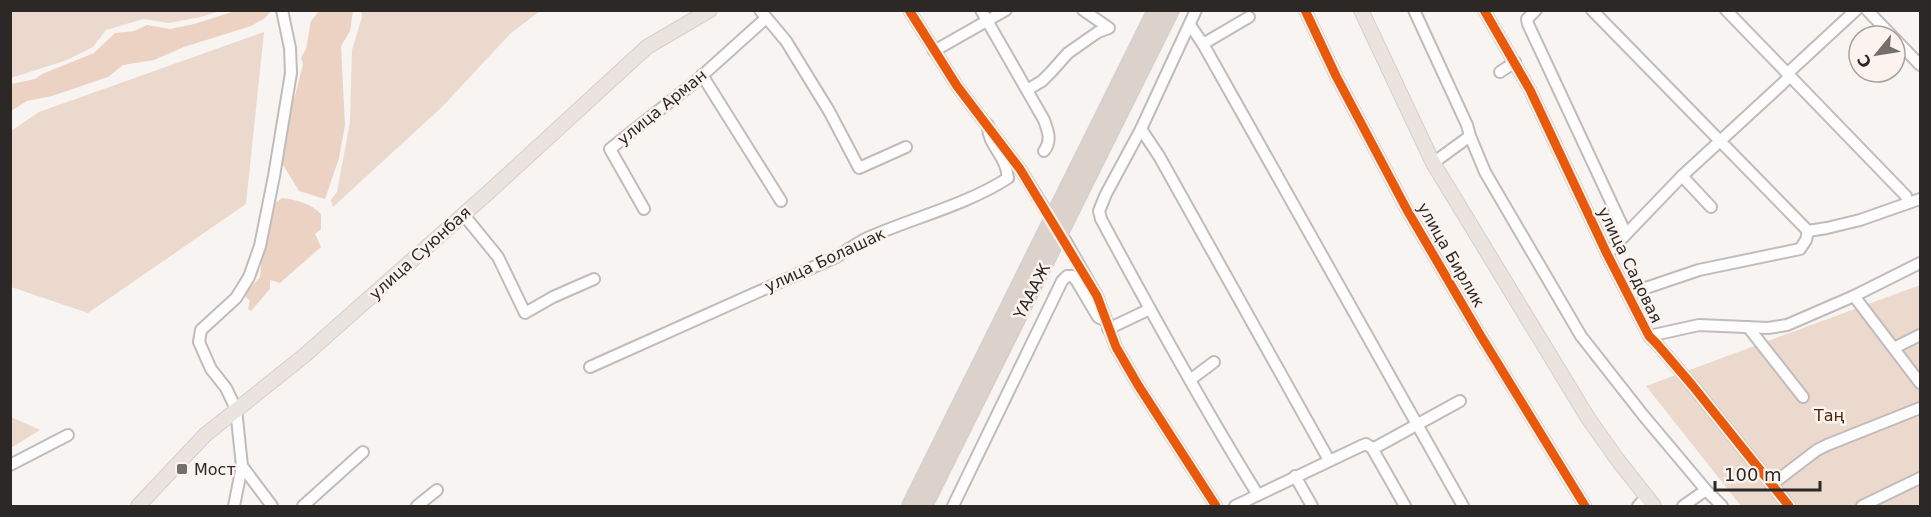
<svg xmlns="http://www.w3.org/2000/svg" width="1931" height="517" font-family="'DejaVu Sans',sans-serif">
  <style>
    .green { fill: #ecd9ce }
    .forest { fill: #ecd2c3 }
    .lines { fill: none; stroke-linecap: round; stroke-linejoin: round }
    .minor-casing { stroke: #c0bcbb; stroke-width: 14 }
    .major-casing { stroke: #d2d0cf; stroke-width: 16 }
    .highway-casing { stroke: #d2d0cf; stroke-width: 18 }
    .minor { stroke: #fefdfd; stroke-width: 10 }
    .major { stroke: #eae3de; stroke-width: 14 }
    .highway { stroke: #ddd2cb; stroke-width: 15 }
    .cycleway-casing { stroke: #fcf3ee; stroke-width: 13 }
    .cycleway { stroke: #e8590c; stroke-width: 9 }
    .poi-dot { fill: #736f6d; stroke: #fcf3ee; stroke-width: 2 }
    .labels { text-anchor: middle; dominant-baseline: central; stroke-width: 5; stroke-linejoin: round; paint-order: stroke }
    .street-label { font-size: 16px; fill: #2b2826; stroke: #fcf3ee }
    .park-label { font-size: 16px; fill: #4d2406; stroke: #fcf3ee }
    .poi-label { font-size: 16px; fill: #2b2826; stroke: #fcf3ee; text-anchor: start }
  </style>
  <rect width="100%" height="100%" fill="#f8f4f2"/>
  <!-- green -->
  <g class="green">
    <path d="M 11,10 L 220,10 L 220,11 L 201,17 L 169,23 L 143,19 L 106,30 L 93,47 L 67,60 L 11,78 Z"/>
    <path d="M 361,11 L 540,11 L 511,33 L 442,107 L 333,207 L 331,200 L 337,192 L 350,122 L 352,50 L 362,17 Z"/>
    <path d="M 264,32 L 246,204 L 88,313 L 11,287 L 11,131 L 39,112 Z"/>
    <path d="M 1920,285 L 1920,506 L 1741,506 L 1646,386 Z"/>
    <path d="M 11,417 L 40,430 L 11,448 Z"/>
  </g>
  <!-- forest -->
  <g class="forest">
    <path d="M 235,11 L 271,11 L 265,18 L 251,26 L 184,47 L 154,60 L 123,65 L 108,77 L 52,96 L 27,101 L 11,111 L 11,84 L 35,79 L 42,74 L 94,53 L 115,33 L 134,31 L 147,25 L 170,29 L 194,24 Z"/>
    <path d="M 319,11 L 353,11 L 350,31 L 341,46 L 345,125 L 339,158 L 325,199 L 299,191 L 282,163 L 281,153 L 289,112 L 295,96 L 303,64 L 301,58 L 306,49 L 311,21 Z"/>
    <path d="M 282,198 C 296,200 311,203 321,214 L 321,229 L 315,234 L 321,247 L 280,283 L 270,280 L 270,289 L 251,311 L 248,309 L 250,301 L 244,295 L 260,277 L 266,217 L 274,204 Z"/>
  </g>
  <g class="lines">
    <defs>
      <g id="minor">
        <path d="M 760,10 L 786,41 L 829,111 L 859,168 L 906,147"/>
        <path d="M 909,10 L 957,86 L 1020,169 L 1046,211"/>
        <path d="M 981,10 L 1044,120 C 1048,131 1052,141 1044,151"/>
        <path d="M 1196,10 L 1141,129 L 1106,194 L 1099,211 L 1101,219 C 1151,312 1202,405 1258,495 L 1235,506"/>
        <path d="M 1305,10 L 1336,76 L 1407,210 L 1479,333 L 1585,506"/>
        <path d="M 1414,10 L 1467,125 L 1470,136"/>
        <path d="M 1484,10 L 1530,90 L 1607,254 L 1649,336 L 1657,344 L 1692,385 L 1789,506"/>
        <path d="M 1536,10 L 1527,19 L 1528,24 L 1626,234"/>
        <path d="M 1592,10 L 1808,231"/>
        <path d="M 1726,10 L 1906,196 L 1908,203"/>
        <path d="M 1867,10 L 1892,36"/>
        <path d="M 1190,25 L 1203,44 L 1463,506"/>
        <path d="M 1895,39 L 1920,65"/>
        <path d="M 1203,44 L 1249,17"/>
        <path d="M 934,51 L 1006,10"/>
        <path d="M 1500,72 L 1515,62"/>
        <path d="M 702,75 L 781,201"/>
        <path d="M 1027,90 L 1042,81 L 1051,72 L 1068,53 L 1098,32 L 1109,28 L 1083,10"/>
        <path d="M 1141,129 L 1159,156 L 1329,460"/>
        <path d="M 1433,163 L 1470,136 L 1485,172 L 1581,336 L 1643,415 L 1706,490 L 1722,506"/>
        <path d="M 1682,176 L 1711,207"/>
        <path d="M 644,209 L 610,149 L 695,82 L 765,19"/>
        <path d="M 463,214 L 498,257 L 525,313 L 553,297 L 594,279"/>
        <path d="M 1808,231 L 1827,228 L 1860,220 L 1920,199"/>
        <path d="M 1065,240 L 1097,296 L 1116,347 L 1138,385 L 1216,506"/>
        <path d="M 1607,254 L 1682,176 L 1781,85 L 1790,76 L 1790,71 L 1856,10"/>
        <path d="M 1628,294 L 1699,270 L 1800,249 L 1806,240 L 1808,231"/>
        <path d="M 1854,296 L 1920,383"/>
        <path d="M 1748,327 L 1803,397"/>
        <path d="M 1108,329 L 1150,309"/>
        <path d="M 1649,336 L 1699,325 L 1768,328 L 1787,325 L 1854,296 L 1920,263"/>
        <path d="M 1894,348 L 1920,335"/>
        <path d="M 590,367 L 836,257 C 848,250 859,241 872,236 C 916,217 968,204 1008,178 C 1007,175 1007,171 1006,168 C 1002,153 987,142 988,125"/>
        <path d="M 1190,380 L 1214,362"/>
        <path d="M 1372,448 L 1405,506"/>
        <path d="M 10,465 L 68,435"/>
        <path d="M 242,466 L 272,506"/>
        <path d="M 1295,476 L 1312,506"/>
        <path d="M 1771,485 L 1817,450 L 1827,445 L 1920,408"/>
        <path d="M 1258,495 L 1361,446 L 1366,444 L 1372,448 L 1378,446 L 1460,401"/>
        <path d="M 234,506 L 242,466 L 236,409 L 226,388 L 211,369 L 199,342 L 201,330 L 236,298 L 249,277 L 260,246 L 274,176 L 291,73 L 290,48 L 282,10"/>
        <path d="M 303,506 L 363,452"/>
        <path d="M 417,506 L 437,490"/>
        <path d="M 953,506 L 1062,281 L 1067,276 L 1072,276 L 1076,280 L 1098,317 L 1106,321"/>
        <path d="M 1638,506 L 1646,497"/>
        <path d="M 1683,506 L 1706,490"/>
        <path d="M 1862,506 L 1920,478"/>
      </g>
      <g id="major">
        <path d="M 1361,10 L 1433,163 L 1588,418 L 1617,459 L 1654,506"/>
        <path d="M 138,506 L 205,435 L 305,355 L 490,191 L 647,47 L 710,10"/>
      </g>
      <g id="highway">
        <path d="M 910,506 L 1156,10"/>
        <path d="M 924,506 L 1171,10"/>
      </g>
    </defs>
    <!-- minor casing -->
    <use href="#minor" class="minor-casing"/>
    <!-- major casing -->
    <use href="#major" class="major-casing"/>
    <!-- highway casing -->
    <use href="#highway" class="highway-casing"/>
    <!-- minor -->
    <use href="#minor" class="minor"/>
    <!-- major -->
    <use href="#major" class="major"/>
    <!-- highway -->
    <use href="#highway" class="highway"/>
    <defs>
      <g id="cycleway">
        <path d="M 909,10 L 957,86 L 1020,169 L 1097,296 L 1116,347 L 1138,385 L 1216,506"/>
        <path d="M 1305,10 L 1336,76 L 1407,210 L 1479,333 L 1585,506"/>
        <path d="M 1484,10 L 1530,90 L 1607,254 L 1649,336 L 1657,344 L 1692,385 L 1789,506"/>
      </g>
    </defs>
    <!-- cycleway casing -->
    <use href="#cycleway" class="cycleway-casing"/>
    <!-- cycleway -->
    <use href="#cycleway" class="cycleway"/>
  </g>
  <!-- markers -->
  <rect class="poi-dot" x="176" y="463" width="12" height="12" rx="3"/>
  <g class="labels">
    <!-- street labels -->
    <g class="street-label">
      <text transform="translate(662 107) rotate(-39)">улица Арман</text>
      <text transform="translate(420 253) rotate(-42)">улица Суюнбая</text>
      <text transform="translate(1451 255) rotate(60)">улица Бирлик</text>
      <text transform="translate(825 260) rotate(-25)">улица Болашак</text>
      <text transform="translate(1630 265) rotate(64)">улица Садовая</text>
      <text transform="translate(1032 291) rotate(-63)">ҮАААЖ</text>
    </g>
    <!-- park labels -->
    <g class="park-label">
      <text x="1829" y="415">Таң</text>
    </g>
    <!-- poi labels -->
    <g class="poi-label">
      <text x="194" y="469">Мост</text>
    </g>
  </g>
  <!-- border -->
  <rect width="1931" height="517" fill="none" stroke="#2b2826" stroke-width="24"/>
  <!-- north arrow -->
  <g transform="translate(1877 54) rotate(240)"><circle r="28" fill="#fcf3ee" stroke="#a8a29e" stroke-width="1.5"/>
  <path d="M0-4.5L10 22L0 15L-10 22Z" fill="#736f6d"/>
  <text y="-9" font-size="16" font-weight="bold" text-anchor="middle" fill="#2b2826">С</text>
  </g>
  <!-- scale -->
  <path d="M1715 481v9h105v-9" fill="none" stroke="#2b2826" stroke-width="3"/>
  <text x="1724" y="481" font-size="18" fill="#2b2826" stroke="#fcf3ee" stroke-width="4.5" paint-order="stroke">100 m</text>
</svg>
